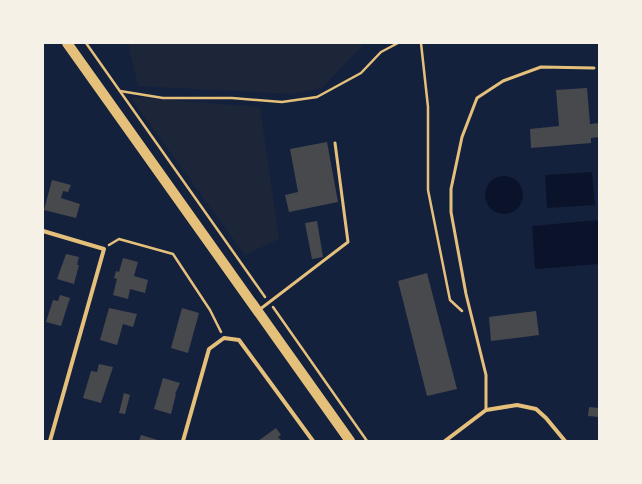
<svg xmlns="http://www.w3.org/2000/svg" width="642" height="484" font-family="'PT Serif',serif">
  <style>
    .green { fill: #1d2539 }
    .water { fill: #0b132b }
    .building { fill: #48494c }
    .lines { fill: none; stroke-linecap: round; stroke-linejoin: round }
    .path { stroke: #e5c07b; stroke-width: 2.5 }
    .service { stroke: #e5c07b; stroke-width: 3 }
    .minor { stroke: #e5c07b; stroke-width: 4 }
    .primary { stroke: #e5c07b; stroke-width: 10 }
  </style>
  <rect width="100%" height="100%" fill="#14213d"/>
  <!-- green -->
  <g class="green">
    <path d="M 128,43 L 365,43 L 322,88 L 292,94 L 138,86 Z"/>
    <path d="M 130,97 L 260,107 L 279,239 L 245,255 Z"/>
  </g>
  <!-- water -->
  <g class="water">
    <path d="M 592,172 L 595,205 L 547,208 L 545,175 Z"/>
    <circle cx="504" cy="195" r="19"/>
    <path d="M 599,220 L 599,264 L 535,269 L 532,226 Z"/>
  </g>
  <!-- building -->
  <g class="building">
    <path d="M 587,88 L 590,124 L 599,123 L 599,137 L 591,138 L 591,143 L 531,148 L 530,129 L 559,126 L 556,90 Z"/>
    <path d="M 327,142 L 338,202 L 289,212 L 285,195 L 298,192 L 290,149 Z"/>
    <path d="M 52,180 L 71,185 L 68,192 L 63,191 L 61,198 L 80,204 L 76,218 L 44,210 Z"/>
    <path d="M 317,221 L 323,257 L 312,259 L 305,223 Z"/>
    <path d="M 66,254 L 79,257 L 77,265 L 79,265 L 74,284 L 57,279 Z"/>
    <path d="M 123,258 L 138,262 L 134,276 L 148,280 L 145,293 L 130,289 L 128,299 L 113,295 L 117,279 L 114,278 L 116,271 L 119,272 Z"/>
    <path d="M 427,273 L 457,389 L 427,396 L 398,281 Z"/>
    <path d="M 60,295 L 70,298 L 61,326 L 46,322 L 53,300 L 58,301 Z"/>
    <path d="M 109,308 L 137,314 L 133,327 L 123,324 L 117,345 L 100,340 Z"/>
    <path d="M 182,308 L 199,313 L 188,353 L 171,348 Z"/>
    <path d="M 536,311 L 539,335 L 491,341 L 489,317 Z"/>
    <path d="M 99,364 L 113,367 L 101,403 L 83,398 L 91,371 L 97,372 Z"/>
    <path d="M 163,378 L 180,383 L 175,394 L 176,394 L 171,414 L 154,409 Z"/>
    <path d="M 124,393 L 130,395 L 125,414 L 119,413 Z"/>
    <path d="M 589,407 L 599,408 L 599,417 L 588,416 Z"/>
    <path d="M 276,428 L 281,435 L 278,437 L 282,441 L 258,441 Z"/>
    <path d="M 141,435 L 161,441 L 139,441 Z"/>
  </g>
  <g class="lines">
    <!-- path -->
    <g class="path">
      <path d="M 86,43 L 265,297"/>
      <path d="M 421,43 L 428,107 L 428,190 L 450,300 L 462,311"/>
      <path d="M 120,91 L 163,98 L 232,98 L 282,102 L 317,97 L 361,73 L 381,52 L 398,43"/>
      <path d="M 109,245 L 119,239 L 173,254 L 210,310 L 221,332"/>
      <path d="M 273,307 L 367,441"/>
    </g>
    <!-- service -->
    <g class="service">
      <path d="M 259,310 L 348,242 L 335,143"/>
      <path d="M 486,410 L 486,375 L 466,294 L 451,212 L 451,189 L 462,137 L 477,98 L 503,81 L 541,67 L 594,68"/>
    </g>
    <!-- minor -->
    <g class="minor">
      <path d="M 43,231 L 104,249 L 50,441"/>
      <path d="M 183,441 L 209,349 L 224,338 L 239,340 L 313,441"/>
      <path d="M 445,441 L 486,410 L 517,405 L 536,409 L 546,418 L 565,441"/>
    </g>
    <!-- primary -->
    <path class="primary" d="M 67,43 L 350,441"/>
  </g>
  <!-- border -->
  <rect width="642" height="484" fill="none" stroke="#f6f1e7" stroke-width="88"/>
</svg>
